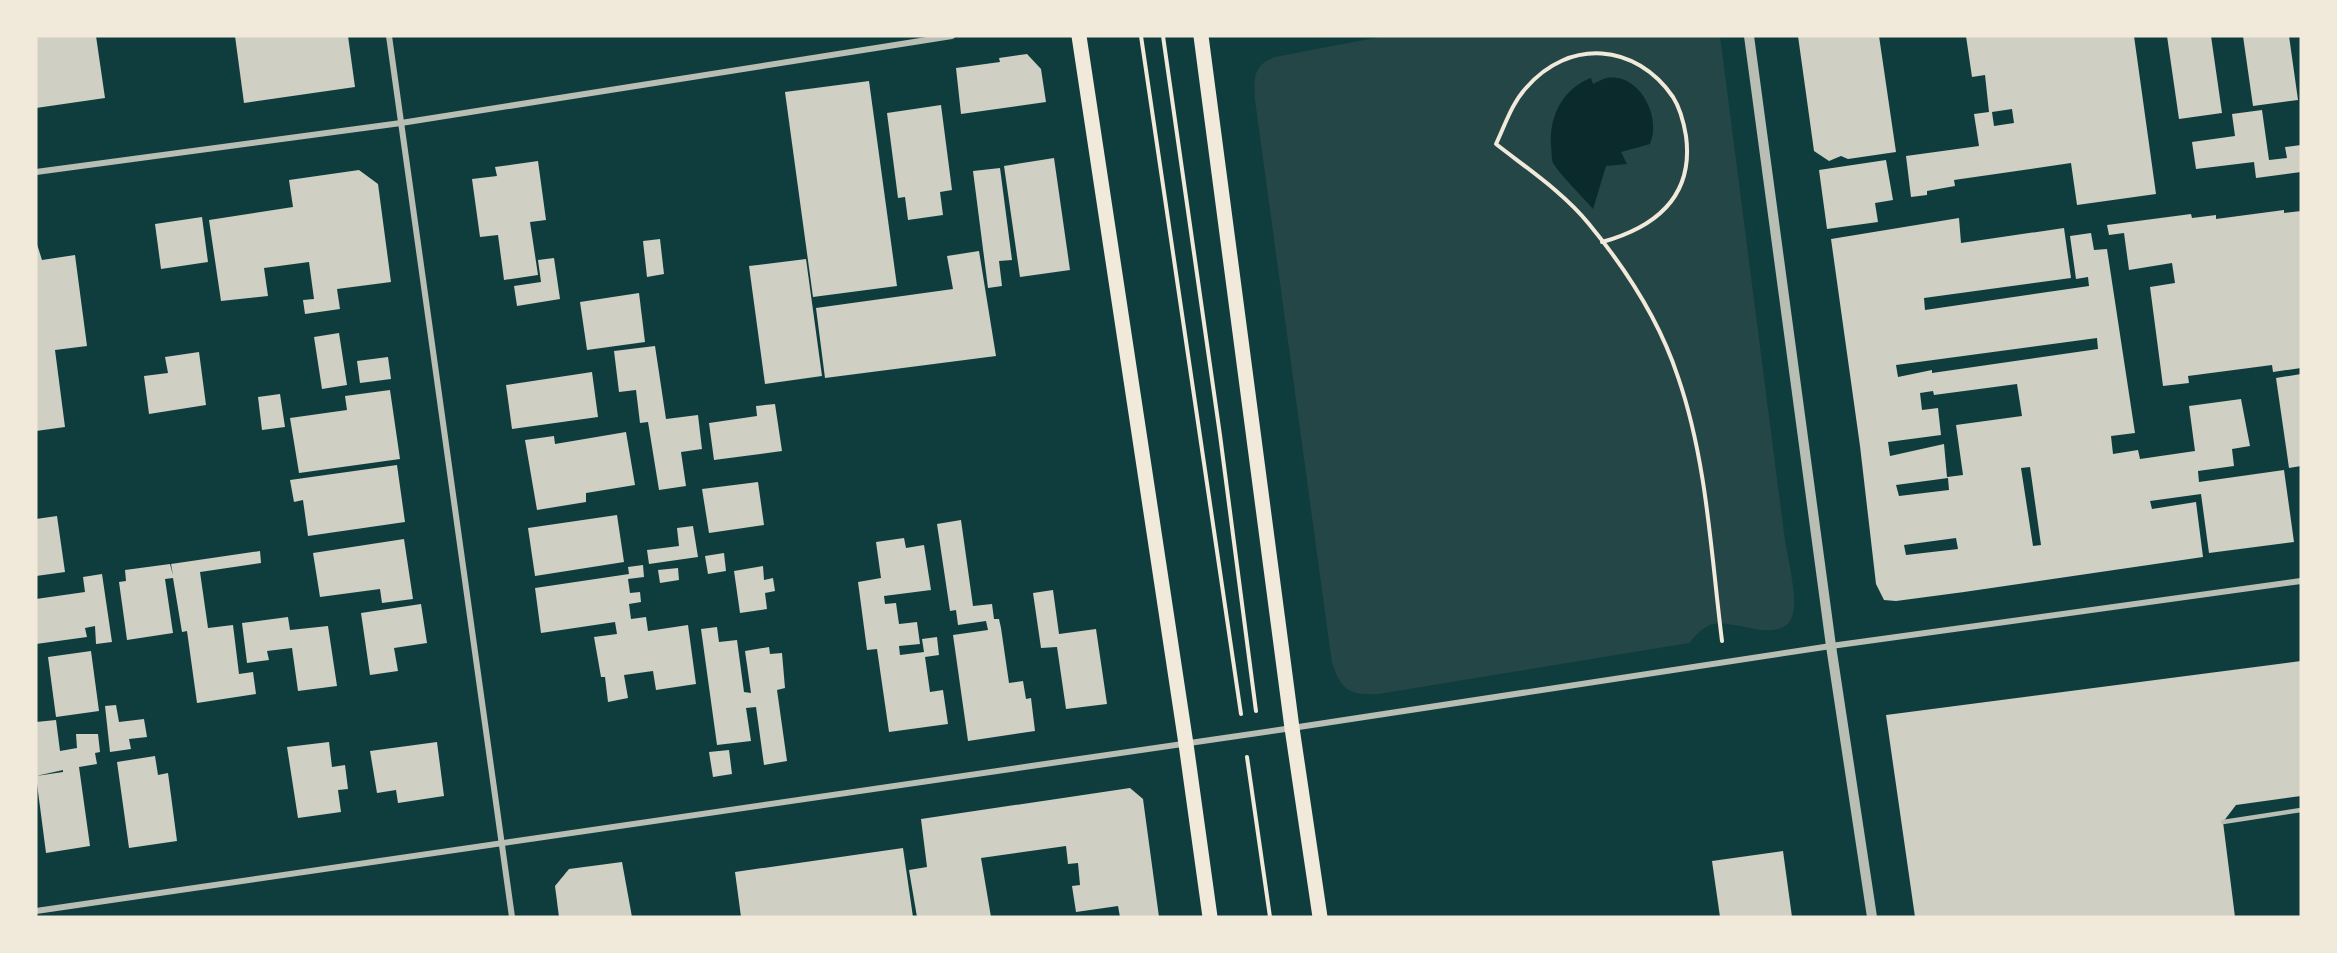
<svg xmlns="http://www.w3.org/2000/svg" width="2337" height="953" font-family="'DM Sans',sans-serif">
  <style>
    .green { fill: #244646 }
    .water { fill: #0a2a2b }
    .building { fill: #cfcfc3; fill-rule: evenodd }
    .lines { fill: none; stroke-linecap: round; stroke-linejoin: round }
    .path { stroke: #f1e9da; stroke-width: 4 }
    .service { stroke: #b8beb3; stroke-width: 4.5 }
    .minor { stroke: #b8beb3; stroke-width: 6 }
    .tertiary { stroke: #b8beb3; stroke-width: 10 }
    .primary { stroke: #f1e9da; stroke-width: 15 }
  </style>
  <rect width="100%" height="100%" fill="#0f3d3e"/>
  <!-- green -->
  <path class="green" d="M 1385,36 L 1720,36 L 1784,533 C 1787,557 1795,583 1794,607 C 1790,652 1733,616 1710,625 C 1701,629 1695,636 1689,643 L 1378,694 C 1349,695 1342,691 1332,663 L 1255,100 C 1254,78 1253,65 1275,57 Z"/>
  <!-- water -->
  <path class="water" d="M 1591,78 L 1593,84 C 1597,82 1602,79 1607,78 C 1640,73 1662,118 1650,144 L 1621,152 L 1627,164 L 1606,166 L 1593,209 C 1583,197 1561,176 1553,163 C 1551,158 1552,150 1551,145 C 1549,115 1564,88 1591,78 Z"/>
  <!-- building -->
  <g class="building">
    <path d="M 36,36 L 96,36 L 105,98 L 36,108 Z"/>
    <path d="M 235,36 L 348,36 L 355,87 L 244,103 Z"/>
    <path d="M 1798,36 L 1879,36 L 1896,152 L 1848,159 L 1841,156 L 1829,161 L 1814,151 Z"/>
    <path d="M 1966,36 L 2134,36 L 2156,194 L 2077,205 L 2071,163 L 1954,180 L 1955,186 L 1927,191 L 1927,195 L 1911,197 L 1906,156 L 1979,146 L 1974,114 L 1989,112 L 1985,75 L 1972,77 ZM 2012,109 L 2014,123 L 1994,126 L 1992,112 Z"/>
    <path d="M 2167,36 L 2211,36 L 2222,113 L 2179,119 Z"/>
    <path d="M 2243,36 L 2289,36 L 2298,100 L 2253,106 Z"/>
    <path d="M 1027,54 L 1041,69 L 1046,102 L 961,114 L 956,68 L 1000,62 L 999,58 Z"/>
    <path d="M 869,81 L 897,286 L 813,297 L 785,92 Z"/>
    <path d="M 941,105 L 952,190 L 940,192 L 943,215 L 908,220 L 905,197 L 898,198 L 887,113 Z"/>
    <path d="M 2262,110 L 2269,160 L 2287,158 L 2285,147 L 2301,145 L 2301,172 L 2256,178 L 2254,162 L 2196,169 L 2192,142 L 2235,136 L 2232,114 Z"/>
    <path d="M 1054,158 L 1070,270 L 1020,277 L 1004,166 Z"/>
    <path d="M 1886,160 L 1893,200 L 1875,203 L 1878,222 L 1827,229 L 1819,170 Z"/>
    <path d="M 538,161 L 546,220 L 530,222 L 538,275 L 504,280 L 498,235 L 480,237 L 472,179 L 497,176 L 495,167 Z"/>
    <path d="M 1000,168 L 1012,260 L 999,261 L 1002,286 L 988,288 L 973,171 Z"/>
    <path d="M 359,170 L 378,184 L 391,282 L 337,289 L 340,309 L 305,314 L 303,300 L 314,299 L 309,262 L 264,268 L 268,296 L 221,301 L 209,220 L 293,207 L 289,180 Z"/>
    <path d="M 2284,210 L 2284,213 L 2301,211 L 2301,368 L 2273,372 L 2272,365 L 2188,376 L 2189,383 L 2163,386 L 2150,287 L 2175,283 L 2172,263 L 2129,270 L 2124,233 L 2109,235 L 2107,225 L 2191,214 L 2192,218 L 2216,215 L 2216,219 Z"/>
    <path d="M 202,217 L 208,262 L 161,269 L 155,224 Z"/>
    <path d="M 1959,218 L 1961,243 L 2064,228 L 2071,278 L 1924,298 L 1925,310 L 2089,286 L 2088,277 L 2076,279 L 2070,236 L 2091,233 L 2094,250 L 2107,249 L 2135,433 L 2111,436 L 2113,454 L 2138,450 L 2140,459 L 2195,451 L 2189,406 L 2241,399 L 2250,446 L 2232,449 L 2234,466 L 2198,471 L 2199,482 L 2284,470 L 2294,542 L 2209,553 L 2201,494 L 2150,501 L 2152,509 L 2196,502 L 2203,557 L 1964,592 L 1896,601 L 1884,600 L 1876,584 L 1860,446 L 1831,239 ZM 2097,338 L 2098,349 L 1932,373 L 1932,370 L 1898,377 L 1896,365 ZM 2017,384 L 2022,416 L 1956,425 L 1963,475 L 1947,477 L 1944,444 L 1890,456 L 1888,442 L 1941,435 L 1938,408 L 1922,410 L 1920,393 L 1933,391 L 1934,395 ZM 2030,467 L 2041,545 L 2033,546 L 2021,468 ZM 1948,478 L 1949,490 L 1899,496 L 1896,485 ZM 1956,538 L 1958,549 L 1906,555 L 1904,545 Z"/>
    <path d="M 660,239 L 664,274 L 647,277 L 643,241 Z"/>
    <path d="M 36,241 L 42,260 L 75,255 L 87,346 L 55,350 L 65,427 L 36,431 Z"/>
    <path d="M 979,251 L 996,356 L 825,378 L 816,308 L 953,289 L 947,256 Z"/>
    <path d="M 554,258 L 560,299 L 517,306 L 514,286 L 541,282 L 538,260 Z"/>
    <path d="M 806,259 L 822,376 L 765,384 L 749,266 Z"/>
    <path d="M 639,293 L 645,342 L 587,350 L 580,302 Z"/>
    <path d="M 339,333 L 347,385 L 322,389 L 314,337 Z"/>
    <path d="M 655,346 L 666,419 L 698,415 L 702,449 L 681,452 L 686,486 L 659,490 L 648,422 L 640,423 L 636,390 L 619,392 L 614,351 Z"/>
    <path d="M 199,352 L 206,405 L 149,414 L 144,376 L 168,373 L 165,357 Z"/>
    <path d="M 388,357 L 391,379 L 360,383 L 357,361 Z"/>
    <path d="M 592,372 L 598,417 L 512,429 L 506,385 Z"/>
    <path d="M 2301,374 L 2301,466 L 2289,468 L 2276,378 Z"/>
    <path d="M 390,390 L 400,459 L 299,473 L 290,418 L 347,410 L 345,396 Z"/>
    <path d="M 280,394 L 285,427 L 262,430 L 258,397 Z"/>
    <path d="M 775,404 L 782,451 L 714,460 L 709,423 L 757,416 L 756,406 Z"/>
    <path d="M 626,432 L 635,485 L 586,493 L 586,502 L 537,510 L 525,440 L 554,436 L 555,444 Z"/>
    <path d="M 397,465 L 405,522 L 308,536 L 303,500 L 294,502 L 290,480 Z"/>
    <path d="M 758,482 L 764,525 L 709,533 L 702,489 Z"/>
    <path d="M 617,515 L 624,562 L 535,576 L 528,528 Z"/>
    <path d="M 57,516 L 65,572 L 36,576 L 36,519 Z"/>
    <path d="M 961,520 L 973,606 L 992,604 L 994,619 L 999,619 L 1001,628 L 1009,683 L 1023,681 L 1026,699 L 1031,698 L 1035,731 L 968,741 L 953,635 L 988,630 L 986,621 L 958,625 L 956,610 L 950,611 L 937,524 Z"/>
    <path d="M 693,526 L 698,557 L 649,564 L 647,550 L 679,546 L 677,528 Z"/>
    <path d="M 904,538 L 906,548 L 924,545 L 931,590 L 884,596 L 885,604 L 896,603 L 899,624 L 917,622 L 920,644 L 899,646 L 900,655 L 924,652 L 922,639 L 937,637 L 939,655 L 925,657 L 930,692 L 943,690 L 948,724 L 889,732 L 877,649 L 867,650 L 858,582 L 881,578 L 876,542 Z"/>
    <path d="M 404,539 L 413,599 L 382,603 L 380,589 L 320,597 L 313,553 Z"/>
    <path d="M 260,551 L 261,563 L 200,572 L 208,628 L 233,625 L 239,674 L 253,672 L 256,694 L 197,703 L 187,631 L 182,632 L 173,578 L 165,579 L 173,633 L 127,640 L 119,582 L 126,581 L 125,570 L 170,564 L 173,575 L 171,564 Z"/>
    <path d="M 724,553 L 726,571 L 708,574 L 705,556 Z"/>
    <path d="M 643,565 L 644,577 L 628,579 L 630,593 L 640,592 L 641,602 L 629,604 L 631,619 L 646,617 L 648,631 L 688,625 L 696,684 L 656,690 L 653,671 L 624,675 L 628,698 L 608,702 L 605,677 L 601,677 L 594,637 L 617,634 L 615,622 L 541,633 L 535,588 L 629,574 L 628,567 Z"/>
    <path d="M 763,566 L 764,580 L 773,578 L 775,591 L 765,593 L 767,609 L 740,613 L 734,571 Z"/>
    <path d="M 678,568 L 679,580 L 660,583 L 658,570 Z"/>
    <path d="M 102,574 L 112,642 L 96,644 L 95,626 L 85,628 L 87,637 L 36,644 L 36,599 L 85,592 L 83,577 Z"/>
    <path d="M 1053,590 L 1059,634 L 1096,629 L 1107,704 L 1066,709 L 1057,647 L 1041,648 L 1033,593 Z"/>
    <path d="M 421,604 L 427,643 L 394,648 L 398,671 L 370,675 L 361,613 Z"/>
    <path d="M 288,617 L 290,630 L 328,626 L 337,686 L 298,691 L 292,648 L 267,651 L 269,660 L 247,663 L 242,623 Z"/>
    <path d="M 717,627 L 719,642 L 737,640 L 744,692 L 751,693 L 745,651 L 769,647 L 770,654 L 782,653 L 785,688 L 777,690 L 787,761 L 764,765 L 756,707 L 746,708 L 751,741 L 717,745 L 701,629 Z"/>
    <path d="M 91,651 L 99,711 L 56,717 L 48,657 Z"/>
    <path d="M 2301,661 L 2301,796 L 2236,805 L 2223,822 L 2235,917 L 1915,917 L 1886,715 Z"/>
    <path d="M 116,705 L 119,722 L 144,719 L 147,737 L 129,739 L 131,749 L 110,752 L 105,706 Z"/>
    <path d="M 56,720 L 60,751 L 77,748 L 76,734 L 98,734 L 100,752 L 95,753 L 97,764 L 79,767 L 90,846 L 46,853 L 36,776 L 63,772 L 63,770 L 36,776 L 36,722 Z"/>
    <path d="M 329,742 L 332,767 L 345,765 L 348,789 L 338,790 L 341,812 L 298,818 L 287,747 Z"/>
    <path d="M 437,742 L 444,796 L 398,803 L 396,790 L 377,793 L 370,751 Z"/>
    <path d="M 729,750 L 732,774 L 713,777 L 709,752 Z"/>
    <path d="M 155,756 L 158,775 L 168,773 L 177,841 L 129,848 L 117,762 Z"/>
    <path d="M 1130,788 L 1143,799 L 1159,917 L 1120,917 L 1118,906 L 1076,912 L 1072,886 L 1080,885 L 1078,863 L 1068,864 L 1066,846 L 981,858 L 991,917 L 917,917 L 909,870 L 927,867 L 921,819 Z"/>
    <path d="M 903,848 L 913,917 L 741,917 L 735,872 Z"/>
    <path d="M 1783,851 L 1792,917 L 1720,917 L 1712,861 Z"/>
    <path d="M 622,862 L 632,917 L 559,917 L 555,886 L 569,869 Z"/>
  </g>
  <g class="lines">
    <!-- path -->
    <g class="path">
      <path d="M 1141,36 L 1241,714"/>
      <path d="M 1163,36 L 1220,435 L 1256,711"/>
      <path d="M 1602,242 C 1656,227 1694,196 1686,136 C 1684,124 1680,108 1673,97 C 1636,43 1569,38 1526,88 C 1512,103 1505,125 1496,144 C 1528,169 1564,193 1589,224 C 1626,269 1660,322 1678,377 C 1707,461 1711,554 1722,641"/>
      <path d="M 1247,757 L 1270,917"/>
    </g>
    <!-- service -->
    <path class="service" d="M 2223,822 L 2301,810"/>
    <!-- minor -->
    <g class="minor">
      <path d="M 389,36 L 512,917"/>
      <path d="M 36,172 L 401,123 L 952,36"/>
      <path d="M 36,911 L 1292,728 L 1831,646 L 2301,581"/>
    </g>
    <!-- tertiary -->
    <path class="tertiary" d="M 1749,36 L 1831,646 L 1872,917"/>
    <!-- primary -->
    <g class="primary">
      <path d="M 1079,36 L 1186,744 L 1210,917"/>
      <path d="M 1201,36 L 1292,728 L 1320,917"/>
    </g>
  </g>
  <!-- border -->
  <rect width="2337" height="953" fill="none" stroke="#f1e9da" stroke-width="75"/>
</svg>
